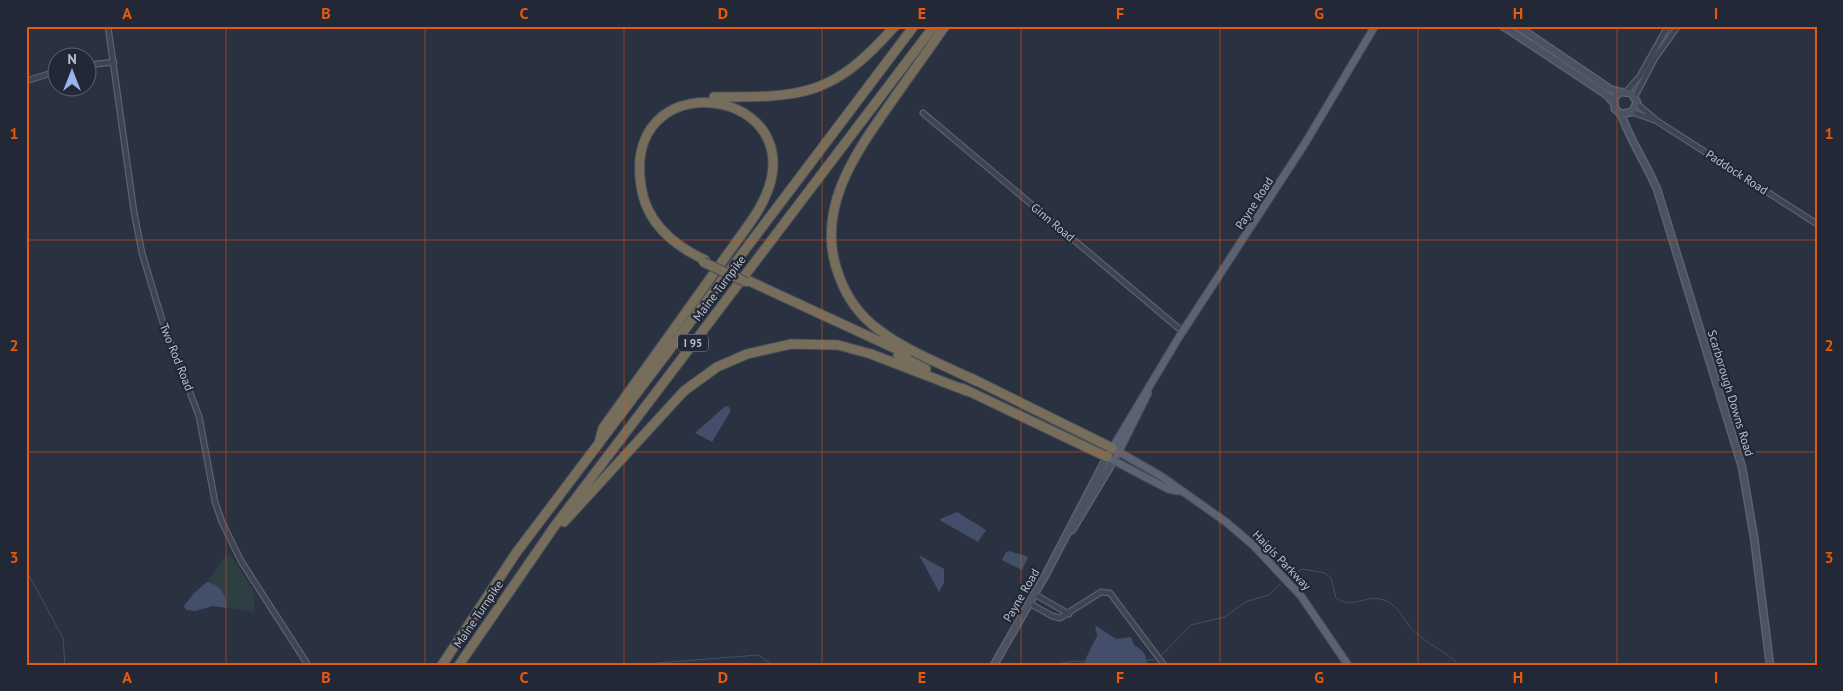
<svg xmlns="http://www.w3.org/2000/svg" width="1843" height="691" font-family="'PT Sans',sans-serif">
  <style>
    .green { fill: #2d3f43 }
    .water { fill: #434f6a }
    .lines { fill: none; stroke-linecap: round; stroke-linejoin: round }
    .stream { stroke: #434f6a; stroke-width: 1 }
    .street-casing { stroke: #5c616e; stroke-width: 7 }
    .secondary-casing { stroke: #5c616e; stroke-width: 9 }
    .primary-casing { stroke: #474c5a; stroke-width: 9 }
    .highway-casing { stroke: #484e5b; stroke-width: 11 }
    .street { stroke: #3e4451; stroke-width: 4.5 }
    .secondary { stroke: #4c5263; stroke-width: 6 }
    .primary { stroke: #5c6271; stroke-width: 7 }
    .highway { stroke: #766e5b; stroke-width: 9 }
    .highway-bridge-casing { stroke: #484e5b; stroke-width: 11; stroke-linecap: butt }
    .highway-bridge { stroke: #766e5b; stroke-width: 9 }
    .grid { fill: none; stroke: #e8590c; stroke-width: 1; stroke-opacity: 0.55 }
    .labels { text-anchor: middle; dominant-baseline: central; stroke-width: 4.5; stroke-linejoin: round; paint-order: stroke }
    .shield { fill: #222836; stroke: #8d929e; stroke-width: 1 }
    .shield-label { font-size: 11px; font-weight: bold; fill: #bbbfcb }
    .street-label { font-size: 12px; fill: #bbbfcb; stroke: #222836 }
    .neatline { fill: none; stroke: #e8590c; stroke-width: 2 }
    .grid-label { font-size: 16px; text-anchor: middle; font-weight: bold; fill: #e8590c }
  </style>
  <rect width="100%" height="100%" fill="#2a3141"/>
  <!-- green -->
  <path class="green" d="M 230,554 L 253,590 L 255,612 L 227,608 C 226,594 221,585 207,582 L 226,556 Z"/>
  <!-- water -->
  <g class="water">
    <path d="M 727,406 L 730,408 L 730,412 L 712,442 L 695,433 L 723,408 Z"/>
    <path d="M 957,512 L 986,530 L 978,542 L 941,521 L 940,519 Z"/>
    <path d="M 1009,551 L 1026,556 L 1028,558 L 1022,570 L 1002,560 L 1006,552 Z"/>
    <path d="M 919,555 L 944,569 L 944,583 L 939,592 Z"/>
    <path d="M 207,582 C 221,585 226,594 227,608 L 213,606 L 195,611 L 186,610 L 184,606 L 194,593 Z"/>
    <path d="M 1095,625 L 1116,639 L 1131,637 L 1134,645 C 1141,649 1147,654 1147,664 L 1086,665 L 1085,660 L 1097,636 Z"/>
  </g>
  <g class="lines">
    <!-- stream -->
    <g class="stream">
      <path d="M 26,570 L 63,638 L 65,665"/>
      <path d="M 1295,573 L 1302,569 L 1325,573 L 1331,578 L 1336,598 C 1354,610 1364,594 1384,600 C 1398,604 1403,620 1413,630 C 1426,644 1446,651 1459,665"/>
      <path d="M 1162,655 L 1191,625 L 1225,617 L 1245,602 L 1269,595 L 1280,584"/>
      <path d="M 1146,660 L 1154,660"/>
      <path d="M 633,665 L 758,655 L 773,665"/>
      <path d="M 1018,665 L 1021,663 L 1027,665"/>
      <path d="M 1049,665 L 1075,661 L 1085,662"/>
    </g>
    <defs>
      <g id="street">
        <path d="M 108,26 L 134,212 L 142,253 L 163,323 L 199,416 L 215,502 L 222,522 L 241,561 L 308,665"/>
        <path d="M 88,65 L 114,62"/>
        <path d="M 26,81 L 58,71"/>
        <path d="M 1627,91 L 1640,76 L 1668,26"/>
        <path d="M 1635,96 L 1655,58 L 1678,26"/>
        <path d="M 1637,104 L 1657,121 L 1817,224"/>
        <path d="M 1632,112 L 1657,121"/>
        <path d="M 923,113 L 1182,331"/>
        <path d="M 1034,594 L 1069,614"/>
        <path d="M 1029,603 L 1052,616 L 1060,618 L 1101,592 L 1110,593 L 1164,665"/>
      </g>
      <g id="secondary">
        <path d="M 1503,26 L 1607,95 L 1613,102"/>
        <path d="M 1517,26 L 1610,89 L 1620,92 L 1631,93 L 1637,102 L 1632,112 L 1621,114 L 1615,109 L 1614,98 L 1620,92"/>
        <path d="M 1621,114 C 1630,140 1646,163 1657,189 L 1742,467 L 1754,537 L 1770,665"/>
        <path d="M 1072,530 L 1114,460"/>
        <path d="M 994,665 L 1046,574 L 1107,457"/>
      </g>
      <g id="primary">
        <path d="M 1112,448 L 1161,476 L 1226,522 L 1253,545 L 1301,596 L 1348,665"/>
        <path d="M 1117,455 L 1148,393"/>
        <path d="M 1179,491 L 1168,489 L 1107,457 L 1179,337 L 1304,145 L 1375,26"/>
      </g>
      <g id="highway">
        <path d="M 945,26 C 927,52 908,78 890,104 C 854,155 814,211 839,276 C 847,298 861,317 879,330 C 908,352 944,365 976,381"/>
        <path d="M 714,97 C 804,97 832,97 895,26"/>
        <path d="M 747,280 L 907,354"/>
        <path d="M 898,355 L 926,369"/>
        <path d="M 971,378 L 1112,448"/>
        <path d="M 962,388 L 1107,457"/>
        <path d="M 600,439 L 603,428 L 752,220 C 840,91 620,52 641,186 C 646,223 673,245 705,260"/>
        <path d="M 564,522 L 684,391 L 717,367 L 747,354 L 791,344 L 838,345 L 871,354 L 967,391"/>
        <path d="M 442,665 L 516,553 L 914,26"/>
        <path d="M 459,665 L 554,527 L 934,26"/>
      </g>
    </defs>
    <!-- street casing -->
    <use href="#street" class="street-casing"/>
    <!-- secondary casing -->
    <use href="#secondary" class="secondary-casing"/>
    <!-- primary casing -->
    <use href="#primary" class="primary-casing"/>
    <!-- highway casing -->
    <use href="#highway" class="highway-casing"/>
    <!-- street -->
    <use href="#street" class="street"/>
    <!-- secondary -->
    <use href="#secondary" class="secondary"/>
    <!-- primary -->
    <use href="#primary" class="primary"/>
    <!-- highway -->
    <use href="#highway" class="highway"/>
    <defs>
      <path id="highway-bridge" d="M 703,262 L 746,282"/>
    </defs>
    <!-- highway-bridge casing -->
    <use href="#highway-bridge" class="highway-bridge-casing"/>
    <!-- highway-bridge -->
    <use href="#highway-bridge" class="highway-bridge"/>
  </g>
  <!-- grid -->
  <path class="grid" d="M 226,26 L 226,665M 425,26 L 425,665M 624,26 L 624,665M 822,26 L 822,665M 1021,26 L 1021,665M 1220,26 L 1220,665M 1418,26 L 1418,665M 1617,26 L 1617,665M 26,240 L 1817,240M 26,452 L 1817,452"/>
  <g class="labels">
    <!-- shield labels -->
    <rect class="shield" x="678" y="334.5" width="30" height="17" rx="4"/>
    <g class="shield-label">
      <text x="693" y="343">I 95</text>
    </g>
    <!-- street labels -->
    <g class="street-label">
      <text transform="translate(1737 172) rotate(33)">Paddock Road</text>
      <text transform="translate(1254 203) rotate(-57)">Payne Road</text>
      <text transform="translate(1053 222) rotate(40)">Ginn Road</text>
      <text transform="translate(719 288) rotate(-53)">Maine Turnpike</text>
      <text transform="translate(177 357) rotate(68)">Two Rod Road</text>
      <text transform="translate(1731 393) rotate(73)">Scarborough Downs Road</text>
      <text transform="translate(1282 560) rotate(46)">Haigis Parkway</text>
      <text transform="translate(1021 595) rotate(-60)">Payne Road</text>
      <text transform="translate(478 614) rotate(-56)">Maine Turnpike</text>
    </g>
  </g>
  <!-- border -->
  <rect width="1843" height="691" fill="none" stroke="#222836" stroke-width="55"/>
  <!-- north arrow -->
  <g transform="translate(72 72)"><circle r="24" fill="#222836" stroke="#5f6472"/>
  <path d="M0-4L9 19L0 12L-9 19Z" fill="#9bb3ef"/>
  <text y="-8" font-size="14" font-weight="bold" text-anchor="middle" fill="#bbbfcb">N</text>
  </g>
  <rect x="28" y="28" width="1788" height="636" class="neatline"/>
  <g class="grid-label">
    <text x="127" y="19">A</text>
    <text x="326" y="19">B</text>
    <text x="524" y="19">C</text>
    <text x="723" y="19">D</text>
    <text x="922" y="19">E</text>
    <text x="1120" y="19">F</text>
    <text x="1319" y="19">G</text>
    <text x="1518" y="19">H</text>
    <text x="1716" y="19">I</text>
    <text x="14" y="139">1</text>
    <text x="1829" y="139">1</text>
    <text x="14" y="351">2</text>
    <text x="1829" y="351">2</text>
    <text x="14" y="563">3</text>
    <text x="1829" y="563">3</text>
    <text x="127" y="683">A</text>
    <text x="326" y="683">B</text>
    <text x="524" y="683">C</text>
    <text x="723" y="683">D</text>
    <text x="922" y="683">E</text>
    <text x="1120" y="683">F</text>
    <text x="1319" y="683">G</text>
    <text x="1518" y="683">H</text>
    <text x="1716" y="683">I</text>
  </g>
</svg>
